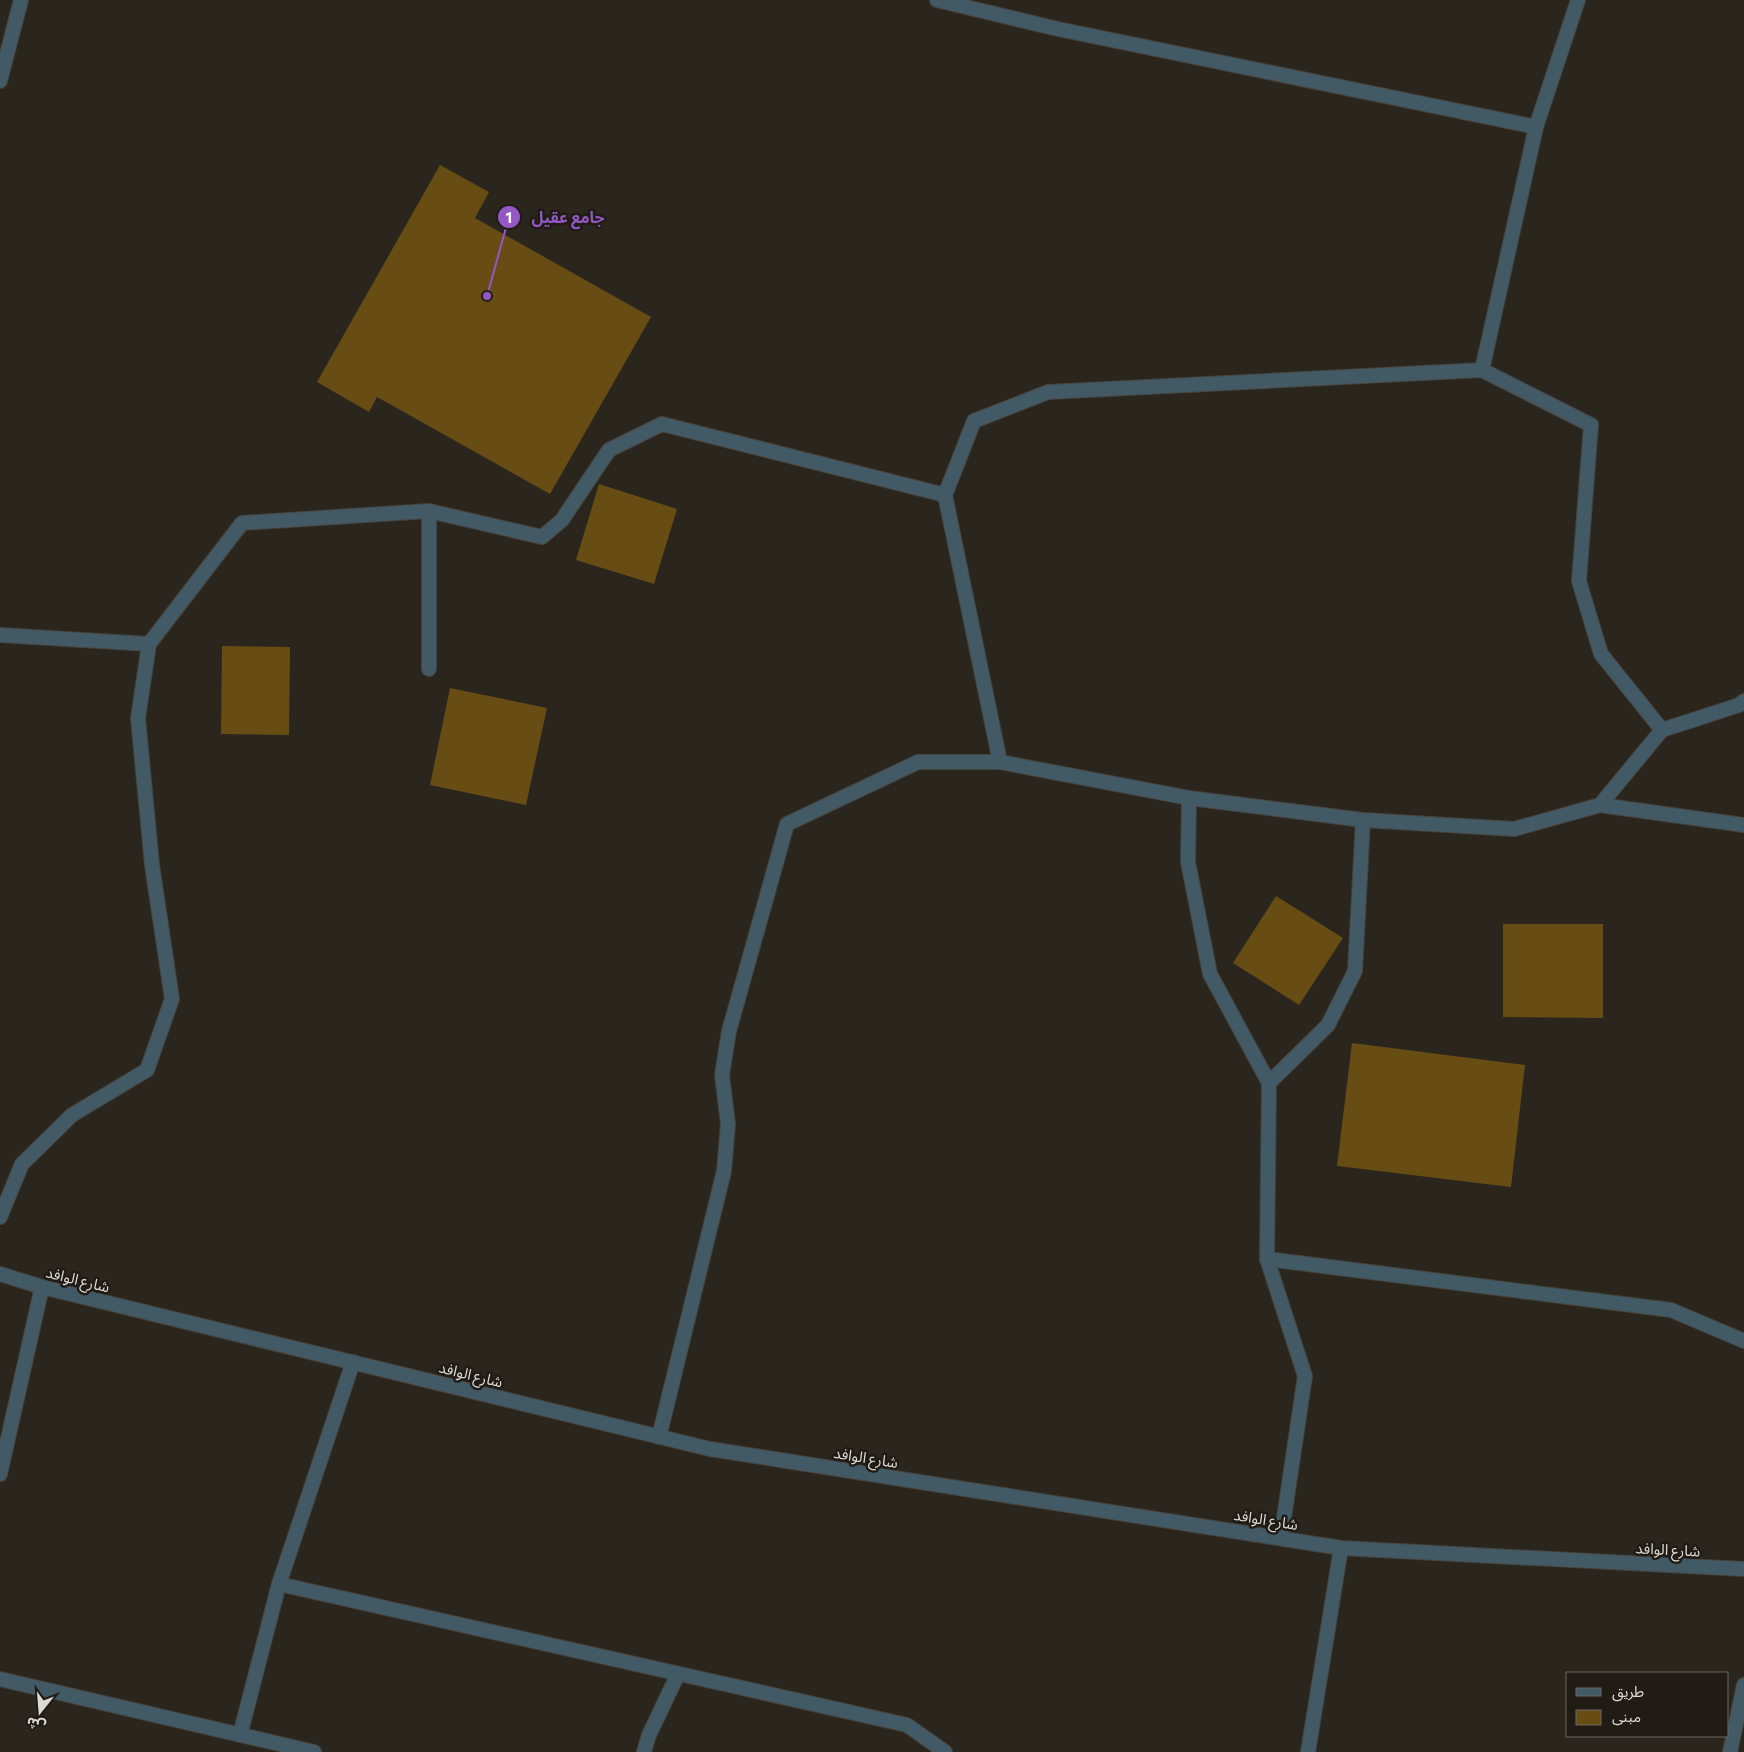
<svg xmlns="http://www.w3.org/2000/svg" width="1744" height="1752" font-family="Commissioner,'Noto Sans Arabic',sans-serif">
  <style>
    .building { fill: #674c14 }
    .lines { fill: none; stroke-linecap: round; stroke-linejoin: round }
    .minor-casing { stroke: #47433b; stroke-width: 16 }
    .minor { stroke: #425966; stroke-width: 14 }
    .labels { text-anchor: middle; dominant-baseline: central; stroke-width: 5; stroke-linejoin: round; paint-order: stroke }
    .street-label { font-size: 15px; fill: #dddad6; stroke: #201c15 }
    .leader { fill: none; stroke: #9458c5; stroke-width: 2 }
    .callout-dot { fill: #9458c5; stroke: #201c15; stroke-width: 2 }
    .mark-label { font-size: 15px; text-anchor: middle; font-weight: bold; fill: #fff }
    .callout-label { font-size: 16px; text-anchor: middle; font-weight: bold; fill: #9458c5; stroke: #201c15; stroke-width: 5; stroke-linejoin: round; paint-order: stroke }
  </style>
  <rect width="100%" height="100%" fill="#2a261e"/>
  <!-- building -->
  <g class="building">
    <path d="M 440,165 L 489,192 L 475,218 L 651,317 L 550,494 L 377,397 L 369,412 L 317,382 Z"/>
    <path d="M 599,484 L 677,509 L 654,584 L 576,560 Z"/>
    <path d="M 222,646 L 290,647 L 289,735 L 221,734 Z"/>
    <path d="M 450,688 L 547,708 L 526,805 L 430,785 Z"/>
    <path d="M 1276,896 L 1343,938 L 1299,1005 L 1233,963 Z"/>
    <path d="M 1503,924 L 1603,924 L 1603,1018 L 1503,1017 Z"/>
    <path d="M 1352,1043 L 1525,1065 L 1511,1187 L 1337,1166 Z"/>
  </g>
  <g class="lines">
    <defs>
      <g id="minor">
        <path d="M 937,0 L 1058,29 L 1536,127"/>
        <path d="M 1578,0 L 1536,127 L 1482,370 L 1591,425 L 1579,581 L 1601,654 L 1662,730"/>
        <path d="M 0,81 L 21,0"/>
        <path d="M 429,511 L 429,669"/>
        <path d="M 0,635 L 149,644"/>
        <path d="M 1000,762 L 945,495 L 974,421 L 1048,392 L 1482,370"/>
        <path d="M 1189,798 L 1188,862 L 1210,974 L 1269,1083"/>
        <path d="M 1600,805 L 1662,730 L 1739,705 L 1744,701"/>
        <path d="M 0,1217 L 22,1164 L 72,1115 L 147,1070 L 172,999 L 152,865 L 138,718 L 149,644 L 242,523 L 429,511 L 542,537 L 562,520 L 609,450 L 662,424 L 945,495"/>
        <path d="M 1267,1259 L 1671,1310 L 1744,1341"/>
        <path d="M 0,1274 L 42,1287 L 710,1449 L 1341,1548 L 1744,1569"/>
        <path d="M 659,1437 L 724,1171 L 728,1124 L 722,1075 L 729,1031 L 787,824 L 918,762 L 1000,762 L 1189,798 L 1363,820 L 1514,829 L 1600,805 L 1744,825"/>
        <path d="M 0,1474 L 42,1287"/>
        <path d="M 1281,1538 L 1305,1376 L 1267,1259 L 1269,1083 L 1328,1025 L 1355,971 L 1363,820"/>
        <path d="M 279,1584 L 907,1725 L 945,1752"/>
        <path d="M 0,1679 L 314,1752"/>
        <path d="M 240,1735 L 279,1584 L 353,1362"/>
        <path d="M 644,1752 L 649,1735 L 678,1674"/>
        <path d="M 1308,1752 L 1341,1548"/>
        <path d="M 1730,1752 L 1744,1685"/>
      </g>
    </defs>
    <!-- minor casing -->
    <use href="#minor" class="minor-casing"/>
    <!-- minor -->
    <use href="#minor" class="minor"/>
  </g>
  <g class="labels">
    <!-- street labels -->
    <g class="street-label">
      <text transform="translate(78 1279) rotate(14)">شارع الوافد</text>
      <text transform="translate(471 1374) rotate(14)">شارع الوافد</text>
      <text transform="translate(866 1457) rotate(9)">شارع الوافد</text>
      <text transform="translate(1266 1519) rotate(9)">شارع الوافد</text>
      <text transform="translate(1668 1549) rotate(3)">شارع الوافد</text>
    </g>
  </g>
  <!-- callouts -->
  <path class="leader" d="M487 296L509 217"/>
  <g class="callout-dot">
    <circle cx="487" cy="296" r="5"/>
    <circle cx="509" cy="217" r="12"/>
  </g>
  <g class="mark-label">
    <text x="509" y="223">1</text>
  </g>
  <g class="callout-label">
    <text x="568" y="223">جامع عقيل</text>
  </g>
  <!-- legend -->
  <rect x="1566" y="1672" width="162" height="65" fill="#201c15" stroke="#6c6862"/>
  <rect x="1576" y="1688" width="25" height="8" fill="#425966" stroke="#6c6862"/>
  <text x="1612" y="1697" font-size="15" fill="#dddad6">طريق</text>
  <rect x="1576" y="1710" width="25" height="15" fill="#674c14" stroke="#6c6862"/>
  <text x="1612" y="1722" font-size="15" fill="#dddad6">مبنى</text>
  <!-- north arrow -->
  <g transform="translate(40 1712) rotate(197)" stroke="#201c15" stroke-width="4" paint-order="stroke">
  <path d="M0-4L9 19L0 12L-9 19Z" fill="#dddad6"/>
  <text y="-8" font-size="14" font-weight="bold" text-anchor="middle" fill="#dddad6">ش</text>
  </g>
</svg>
